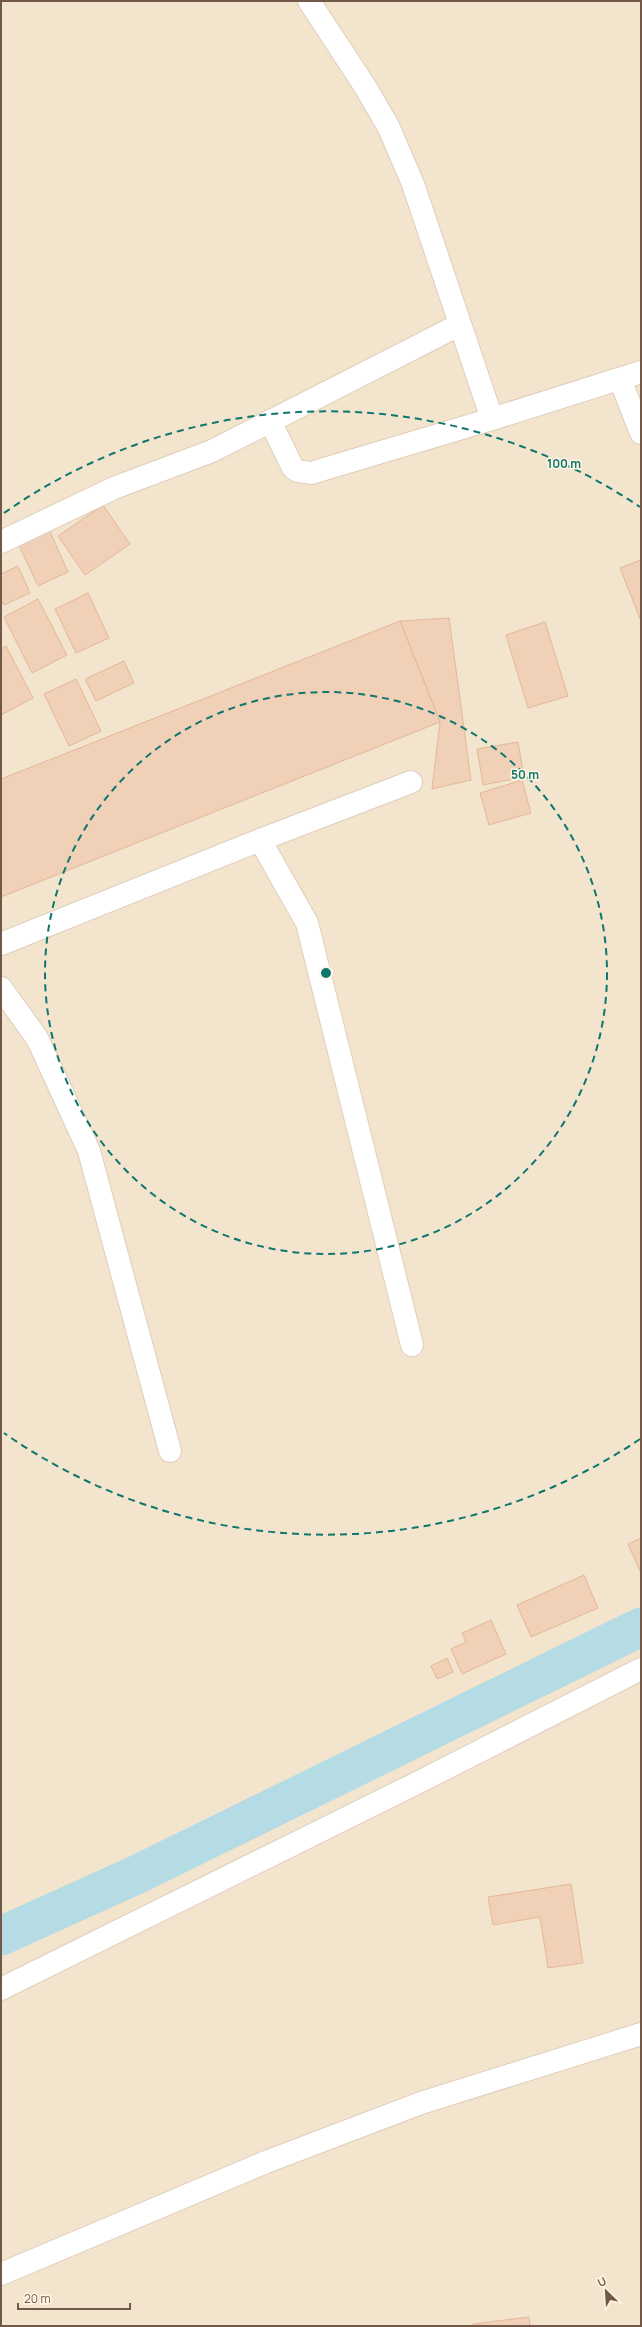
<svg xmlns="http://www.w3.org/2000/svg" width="642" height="2327" font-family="Manrope,sans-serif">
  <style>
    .residential { fill: #f3e4ce }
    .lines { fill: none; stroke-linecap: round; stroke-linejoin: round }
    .canal { stroke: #b5dbe4; stroke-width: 39 }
    .building { fill: #f0d0b7; stroke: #e3b898 }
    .minor-casing { stroke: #dfcebc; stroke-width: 24 }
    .minor { stroke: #fff; stroke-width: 22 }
    .ring { fill: none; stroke: #0f766e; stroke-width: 2; stroke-dasharray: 7 5 }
    .centre { fill: #0f766e; stroke: #fff6e5; stroke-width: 2 }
    .ring-label { font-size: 12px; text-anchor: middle; font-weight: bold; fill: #0f766e; stroke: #fff6e5; stroke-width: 3; stroke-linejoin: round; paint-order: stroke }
  </style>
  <rect width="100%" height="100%" fill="#fbf2df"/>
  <!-- residential -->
  <rect class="residential" x="1" y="1" width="640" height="2325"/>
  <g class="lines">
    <!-- canal -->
    <path class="canal" d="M 1,1936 L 138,1874 L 641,1627"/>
  </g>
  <!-- building -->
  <g class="building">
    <path d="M 103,505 L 130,544 L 85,575 L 58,536 Z"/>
    <path d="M 48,527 L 68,572 L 38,586 L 17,541 Z"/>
    <path d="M 641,560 L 641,621 L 620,568 Z"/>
    <path d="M 18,566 L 30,593 L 4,605 L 1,600 L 1,574 Z"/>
    <path d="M 88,593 L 109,638 L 76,653 L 55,609 Z"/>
    <path d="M 38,599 L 67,655 L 32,673 L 4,617 Z"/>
    <path d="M 449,618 L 471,780 L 432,789 L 440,722 L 400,621 Z"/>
    <path d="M 400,621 L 440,722 L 1,897 L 1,779 Z"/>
    <path d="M 545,622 L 568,696 L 528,708 L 506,635 Z"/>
    <path d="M 6,646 L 33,698 L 1,715 L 1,649 Z"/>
    <path d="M 124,661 L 134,683 L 96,701 L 85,679 Z"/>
    <path d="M 76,679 L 101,731 L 69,746 L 44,694 Z"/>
    <path d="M 518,742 L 524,777 L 483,785 L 477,749 Z"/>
    <path d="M 522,780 L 531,813 L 489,825 L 480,793 Z"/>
    <path d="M 641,1538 L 641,1573 L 628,1544 Z"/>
    <path d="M 584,1575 L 598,1608 L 531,1637 L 517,1605 Z"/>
    <path d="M 491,1620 L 506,1654 L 462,1674 L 451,1649 L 466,1642 L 462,1633 Z"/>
    <path d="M 447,1658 L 453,1672 L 437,1679 L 431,1666 Z"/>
    <path d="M 571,1884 L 583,1963 L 548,1968 L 540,1917 L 493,1925 L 488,1897 Z"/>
    <path d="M 529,2317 L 530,2326 L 473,2326 L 473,2324 Z"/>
  </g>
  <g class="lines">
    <defs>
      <g id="minor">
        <path d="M 309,1 L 366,88 L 389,128 L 413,184 L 492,419 L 641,372"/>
        <path d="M 620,379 L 641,433"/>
        <path d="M 270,421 L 293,468 L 298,471 L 311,473 L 492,419"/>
        <path d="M 1,542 L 114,488 L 212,451 L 459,325"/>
        <path d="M 260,840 L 411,782"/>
        <path d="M 1,944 L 260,840 L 307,923 L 412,1345"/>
        <path d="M 1,988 L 37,1038 L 89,1151 L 170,1451"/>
        <path d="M 1,1989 L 415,1784 L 641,1669"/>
        <path d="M 1,2274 L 266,2162 L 421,2103 L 641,2034"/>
      </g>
    </defs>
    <!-- minor casing -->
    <use href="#minor" class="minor-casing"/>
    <!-- minor -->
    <use href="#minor" class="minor"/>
  </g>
  <!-- distance rings -->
  <g class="ring">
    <circle cx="326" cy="973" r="281"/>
    <path d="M640 1439A562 562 0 0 1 4 1433M4 513A562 562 0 0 1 640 507"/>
  </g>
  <circle cx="326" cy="973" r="6" class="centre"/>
  <g class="ring-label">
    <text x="564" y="468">100 m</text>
    <text x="525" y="779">50 m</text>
  </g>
  <!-- border -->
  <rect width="642" height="2327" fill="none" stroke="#715848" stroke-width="4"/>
  <!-- north arrow -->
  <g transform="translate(606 2291) rotate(335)" stroke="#fff6e5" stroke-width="3" paint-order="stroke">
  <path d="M0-3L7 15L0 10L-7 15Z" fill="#715848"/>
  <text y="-6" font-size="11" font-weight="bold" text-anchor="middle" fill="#715848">U</text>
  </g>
  <!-- scale -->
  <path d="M18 2303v6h112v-6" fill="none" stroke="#715848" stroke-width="2"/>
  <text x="24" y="2303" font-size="12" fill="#715848" stroke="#fff6e5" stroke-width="3" paint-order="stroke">20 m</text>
</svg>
